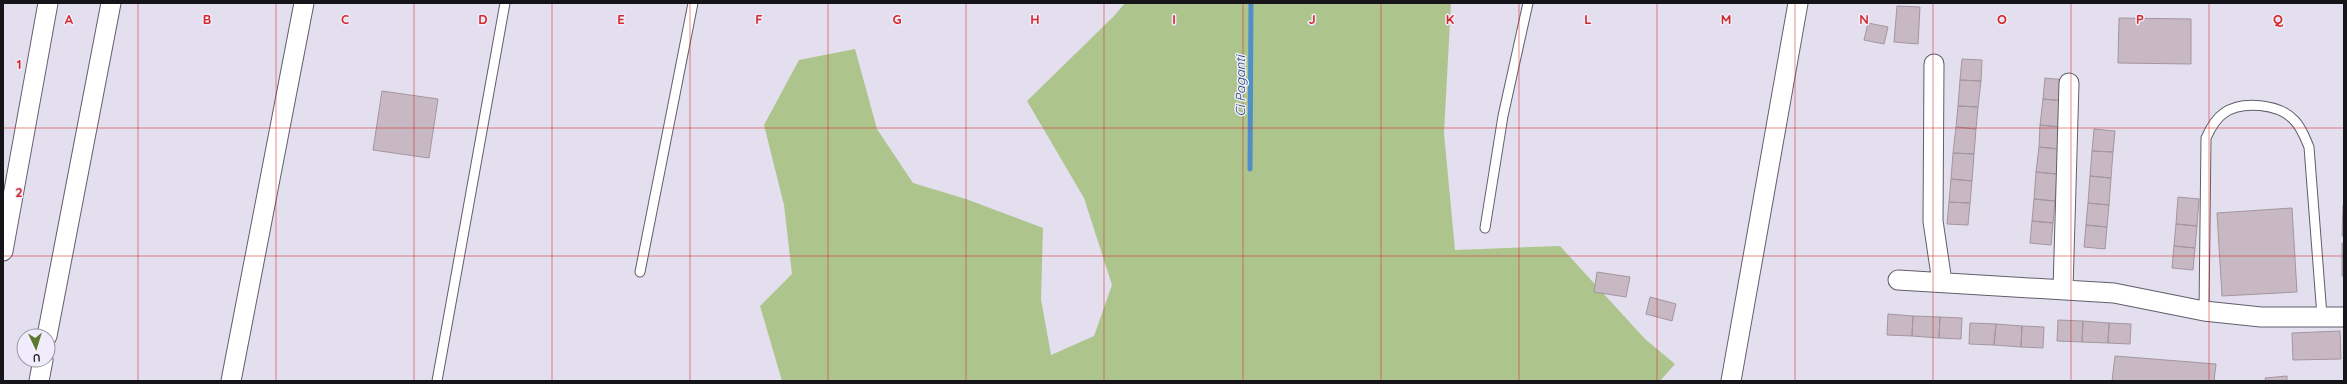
<svg xmlns="http://www.w3.org/2000/svg" width="2347" height="384" font-family="Quicksand,sans-serif">
	<style>
		.green { fill: #adc58d }
		.lines { fill: none; stroke-linecap: round; stroke-linejoin: round }
		.stream { stroke: #4f8ec8; stroke-width: 5 }
		.building { fill: #c7b8c3; stroke: #a4969f }
		.lane-casing { stroke: #615e6b; stroke-width: 11 }
		.street-casing { stroke: #615e6b; stroke-width: 21 }
		.lane { stroke: #fff; stroke-width: 9 }
		.street { stroke: #fff; stroke-width: 19 }
		.grid { fill: none; stroke: #d62828; stroke-width: 1; stroke-opacity: 0.55 }
		.labels { text-anchor: middle; dominant-baseline: central; stroke-width: 3; stroke-linejoin: round; paint-order: stroke }
		.water-label { font-size: 13px; font-style: italic; fill: #1d4971; stroke: #f0ecfc }
		.grid-label { font-size: 13px; text-anchor: middle; font-weight: bold; fill: #d62828; stroke: #f0ecfc; stroke-width: 3; stroke-linejoin: round; paint-order: stroke }
	</style>
	<rect width="100%" height="100%" fill="#e3dfee"/>
	<path class="green" d="M1125,3H1451L1444,133L1455,250L1560,246L1645,339L1675,364L1660,381H782L760,306L792,274L784,205L764,125L799,60L855,49L877,129L913,183L966,199L1043,228L1041,299L1051,355L1094,336L1112,285L1084,198L1027,101L1114,16Z"/>
	<g class="lines">
		<path class="stream" d="M1250,169L1251,3"/>
	</g>
	<path class="building" d="M1897,6L1920,7L1918,44L1894,42Z
		M2119,18L2191,19V64L2118,63Z
		M1868,23L1888,27L1884,44L1864,40Z
		M1962,59L1982,60L1981,81L1960,80Z
		M2045,78L2065,80L2064,101L2043,99Z
		M1960,80L1981,81L1978,107L1958,106Z
		M382,91L438,99L429,158L373,150Z
		M2043,99L2064,101L2061,127L2040,125Z
		M1958,106L1978,107L1976,129L1956,127Z
		M2040,125L2061,127L2059,149L2039,147Z
		M1956,127L1976,129L1974,154L1953,153Z
		M2094,129L2115,131L2113,152L2092,151Z
		M2039,147L2059,149L2057,174L2036,172Z
		M2092,151L2113,152L2111,178L2090,176Z
		M1953,153L1974,154L1972,181L1951,179Z
		M2036,172L2057,174L2055,201L2034,199Z
		M2090,176L2111,178L2109,205L2088,203Z
		M1951,179L1972,181L1970,203L1949,202Z
		M2178,197L2199,199L2197,226L2176,224Z
		M2034,199L2055,201L2053,223L2032,221Z
		M1949,202L1970,203L1968,225L1947,224Z
		M2088,203L2109,205L2107,227L2086,225Z
		M2343,205L2344,206V236H2342Z
		M2292,208L2297,292L2222,296L2217,213Z
		M2032,221L2053,223L2051,245L2030,243Z
		M2176,224L2197,226L2195,248L2174,246Z
		M2086,225L2107,227L2105,249L2084,247Z
		M2342,243H2344V276H2342Z
		M2174,246L2195,248L2193,270L2172,268Z
		M1597,272L1630,277L1626,297L1594,292Z
		M1650,297L1676,304L1672,321L1646,314Z
		M1888,314L1913,316L1912,336L1887,335Z
		M1913,316L1940,317L1939,338L1912,336Z
		M1940,317L1962,318L1961,339L1939,338Z
		M2058,320L2083,321L2082,342L2057,341Z
		M2083,321L2109,323L2108,343L2082,342Z
		M1970,323L1996,324L1994,345L1969,344Z
		M2109,323L2131,324L2130,344L2108,343Z
		M1996,324L2022,326L2021,347L1994,345Z
		M2022,326L2044,327L2043,348L2021,347Z
		M2340,331L2341,359L2293,360L2292,333Z
		M2115,356L2216,364L2214,381H2112Z
		M2287,376V381H2266L2265,378Z"/>
	<g class="lines">
		<g class="lane-casing">
			<path id="lane" d="M1485,228L1503,116L1528,3
				M640,272L693,3
				M2204,311L2206,138C2210,129 2215,119 2224,113C2242,100 2279,104 2294,120C2302,128 2305,138 2309,147L2322,316
				M437,381L505,3"/>
		</g>
		<g class="street-casing">
			<path id="street" d="M1934,64L1933,221L1942,282
				M3,251L48,3
				M1898,280L2114,293L2204,311L2261,317H2344
				M2063,290L2069,83
				M47,336L111,3
				M39,381L43,360
				M231,381L304,3
				M1731,381L1798,3"/>
		</g>
		<use href="#lane" class="lane"/>
		<use href="#street" class="street"/>
	</g>
	<path class="grid" d="M138,3V381M276,3V381M414,3V381M552,3V381M690,3V381M828,3V381M966,3V381M1104,3V381M1243,3V381M1381,3V381M1519,3V381M1657,3V381M1795,3V381M1933,3V381M2071,3V381M2209,3V381M3,128H2344M3,256H2344"/>
	<g class="labels">
		<g class="water-label">
			<text transform="translate(1240 86) rotate(-90)">Ci Paganti</text>
		</g>
	</g>
	<g class="grid-label">
		<text x="69" y="24">A</text>
		<text x="207" y="24">B</text>
		<text x="345" y="24">C</text>
		<text x="483" y="24">D</text>
		<text x="621" y="24">E</text>
		<text x="759" y="24">F</text>
		<text x="897" y="24">G</text>
		<text x="1035" y="24">H</text>
		<text x="1174" y="24">I</text>
		<text x="1312" y="24">J</text>
		<text x="1450" y="24">K</text>
		<text x="1588" y="24">L</text>
		<text x="1726" y="24">M</text>
		<text x="1864" y="24">N</text>
		<text x="2002" y="24">O</text>
		<text x="2140" y="24">P</text>
		<text x="2278" y="24">Q</text>
		<text x="19" y="69">1</text>
		<text x="19" y="197">2</text>
	</g>
	<rect width="2347" height="384" fill="none" stroke="#151419" stroke-width="8"/>
	<g transform="translate(36 348) rotate(176)"><circle r="19" fill="#f0ecfc" stroke="#9896a1"/>
	<path d="M0-3L7 15L0 10L-7 15Z" fill="#5c782d"/>
	<text y="-6" font-size="11" font-weight="bold" text-anchor="middle" fill="#151419">U</text>
	</g>
</svg>
